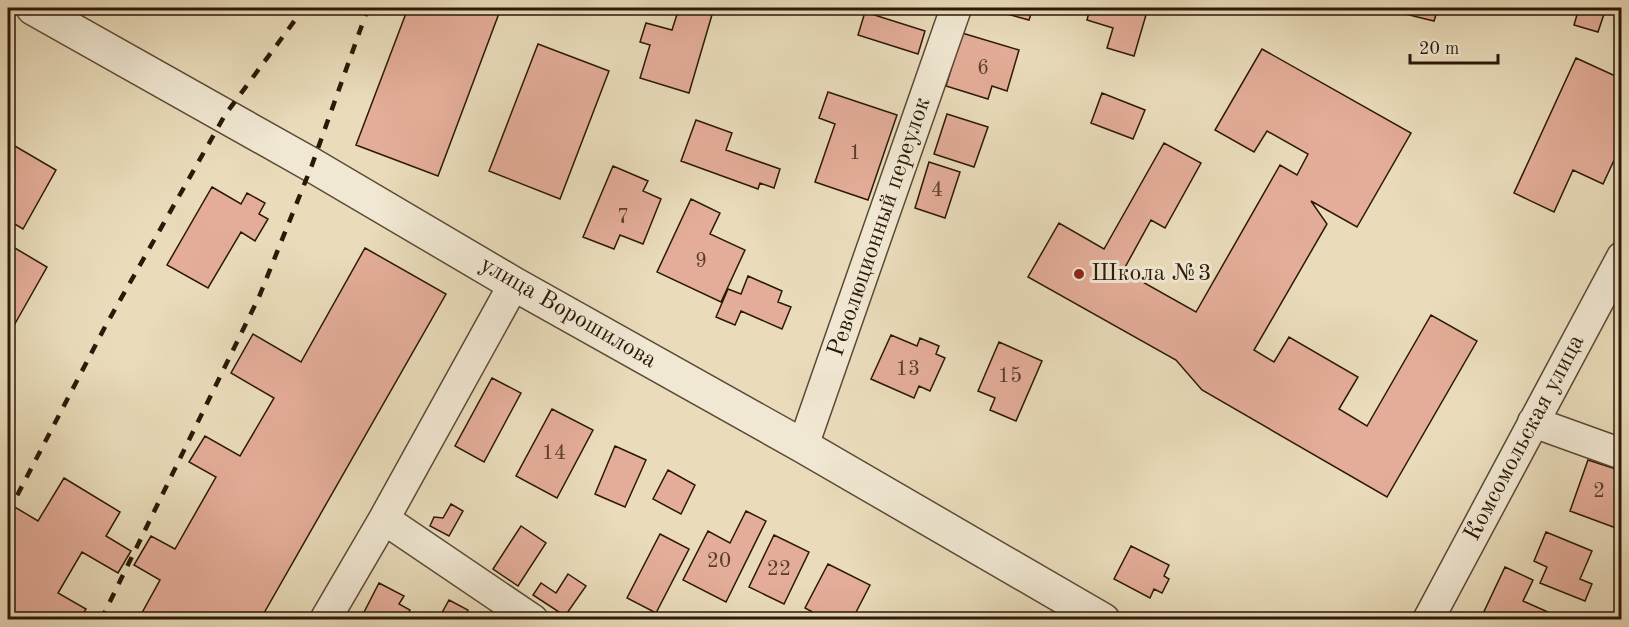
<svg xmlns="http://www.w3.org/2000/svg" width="1629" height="627" font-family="'Old Standard TT',serif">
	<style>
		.building { fill: #e4ad99; stroke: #2b1908; stroke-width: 1.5 }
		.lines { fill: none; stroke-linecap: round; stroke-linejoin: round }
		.minor-casing { stroke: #5b4a35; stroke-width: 33 }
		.tertiary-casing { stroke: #5b4a35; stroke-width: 36 }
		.minor { stroke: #f1e8d3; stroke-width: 30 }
		.tertiary { stroke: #f1e8d3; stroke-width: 33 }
		.rail { stroke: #2b1908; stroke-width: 4.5; stroke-dasharray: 10 10; stroke-linecap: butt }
		.poi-dot { fill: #8f2418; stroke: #f1e8d3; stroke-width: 2 }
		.labels { text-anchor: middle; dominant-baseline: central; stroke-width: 6; stroke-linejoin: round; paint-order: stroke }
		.number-label { font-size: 21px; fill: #593e2c }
		.street-label { font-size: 24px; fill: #2b1908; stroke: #f1e8d3 }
		.poi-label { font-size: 24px; fill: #2b1908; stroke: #f1e8d3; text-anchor: start }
	</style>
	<rect width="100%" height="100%" fill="#eadcbb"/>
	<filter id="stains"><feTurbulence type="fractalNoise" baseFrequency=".00333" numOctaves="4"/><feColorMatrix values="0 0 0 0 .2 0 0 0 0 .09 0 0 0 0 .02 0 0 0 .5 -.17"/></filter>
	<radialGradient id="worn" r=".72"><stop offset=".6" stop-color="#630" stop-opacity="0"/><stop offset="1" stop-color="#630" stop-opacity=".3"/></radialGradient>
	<path class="building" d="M408,8H501L438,176L356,145Z
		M679,8H714L689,93L640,78L650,45L640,42L646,23L672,30Z
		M985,8H1033L1029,20Z
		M1090,8H1148L1134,56L1107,48L1113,28L1087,20Z
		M1406,8H1438L1434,21L1405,14Z
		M1579,8H1606L1598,32L1574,25Z
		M865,12L925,31L918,54L858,35Z
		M962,33L1019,50L1007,91L992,86L988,99L946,86Z
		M538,44L609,71L560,199L489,171Z
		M1262,49L1411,133L1357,227L1311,201L1327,224L1254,350L1274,362L1289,337L1358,377L1339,409L1367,426L1431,315L1477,341L1387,497L1202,390L1176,360L1028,277L1059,223L1104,249L1164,143L1201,163L1165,228L1151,220L1123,271L1196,312L1280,165L1297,175L1308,154L1267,131L1254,152L1215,130Z
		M1576,58L1622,79V143L1603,184L1573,170L1554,212L1514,193Z
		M828,92L897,115L868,200L815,182L835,124L819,118Z
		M1102,93L1145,110L1133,139L1091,123Z
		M947,114L988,127L974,167L934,154Z
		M696,120L732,133L726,150L780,169L774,188L760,183L758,189L681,161Z
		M8,142L56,170L23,229L8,220Z
		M929,162L960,172L945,218L915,208Z
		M613,166L648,181L643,191L661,199L643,244L620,235L614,249L583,237Z
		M212,187L241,204L247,193L265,203L259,214L268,219L255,241L241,232L208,288L167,265Z
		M691,199L720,213L710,234L745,250L721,302L657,272Z
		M8,244L47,267L8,336Z
		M365,248L446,294L260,620H138L160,580L134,565L151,536L175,549L216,477L189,462L205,436L240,456L274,398L231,373L253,334L301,362Z
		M748,276L782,291L778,302L791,307L782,329L741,311L735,325L716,317L728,289L741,294Z
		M891,335L917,346L920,338L939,346L936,354L945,358L930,391L919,386L914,398L871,379Z
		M999,342L1042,361L1016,421L990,410L995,398L978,391Z
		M492,378L521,393L484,462L455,446Z
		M552,409L593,430L557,498L516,476Z
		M615,446L646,460L625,507L595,494Z
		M1588,460L1622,471V513L1616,528L1570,511Z
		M668,470L695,485L681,514L653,499Z
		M64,478L120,512L106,536L131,551L118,573L82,552L58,593L86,609L79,620H8V503L38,521Z
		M451,504L463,511L449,536L430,526L434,517L443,518Z
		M746,511L766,521L726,602L683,580L708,531L730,543Z
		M521,526L546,543L518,586L493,569Z
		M1546,532L1592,551L1580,579L1592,584L1585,601L1540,583L1547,567L1534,561Z
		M660,534L689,549L656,613L627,598Z
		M774,535L809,552L784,604L749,587Z
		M1131,546L1169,565L1164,576L1169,579L1162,593L1154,589L1150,598L1114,579Z
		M828,564L870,585L853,618L845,613L841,620H827L805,608Z
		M1505,567L1533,580L1523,601L1550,613L1548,620H1480Z
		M568,574L586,586L565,616L533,595L541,583L556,593Z
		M379,583L404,596L399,604L410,610L405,620H360Z
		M449,600L468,610L463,620H438Z
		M906,613L918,620H902Z"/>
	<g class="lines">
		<g class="minor-casing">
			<path id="minor" d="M1533,422L1622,454
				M803,446L956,8
				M384,519L533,620
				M325,620L384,519L514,284
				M1428,620L1622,257"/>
		</g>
		<g class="tertiary-casing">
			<path id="tertiary" d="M33,8L312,165L514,284L803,446L1103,620"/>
		</g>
		<use href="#minor" class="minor"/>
		<use href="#tertiary" class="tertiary"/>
		<path class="rail" d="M8,513L106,325L225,115L304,8
			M101,620L259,297L312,165L368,8"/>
	</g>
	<circle class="poi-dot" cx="1079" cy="274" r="6"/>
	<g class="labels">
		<g class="number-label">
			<text x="983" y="68">6</text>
			<text x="855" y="153">1</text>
			<text x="937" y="190">4</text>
			<text x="623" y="217">7</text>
			<text x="701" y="261">9</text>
			<text x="908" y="369">13</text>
			<text x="1010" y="376">15</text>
			<text x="554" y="453">14</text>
			<text x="1599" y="491">2</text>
			<text x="719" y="561">20</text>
			<text x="779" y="569">22</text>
		</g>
		<g class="street-label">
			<text transform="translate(880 227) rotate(-71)">Революционный переулок</text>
			<text transform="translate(568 313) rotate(30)">улица Ворошилова</text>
			<text transform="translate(1525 438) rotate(-62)">Комсомольская улица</text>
		</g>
		<g class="poi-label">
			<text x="1091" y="274">Школа №3</text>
		</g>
	</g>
	<rect width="1629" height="627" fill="none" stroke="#eadcbb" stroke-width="30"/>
	<rect x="9" y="9" width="1611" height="609" fill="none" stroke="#2b1908" stroke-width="3"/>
	<rect x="15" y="15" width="1599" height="597" fill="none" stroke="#2b1908" stroke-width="1.5"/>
	<path d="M1410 54v9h88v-9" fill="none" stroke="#2b1908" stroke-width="3"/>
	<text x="1419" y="54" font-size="18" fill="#2b1908" stroke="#f1e8d3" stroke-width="4.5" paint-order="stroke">20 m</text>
	<rect width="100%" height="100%" filter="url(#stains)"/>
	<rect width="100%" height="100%" fill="url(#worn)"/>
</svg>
